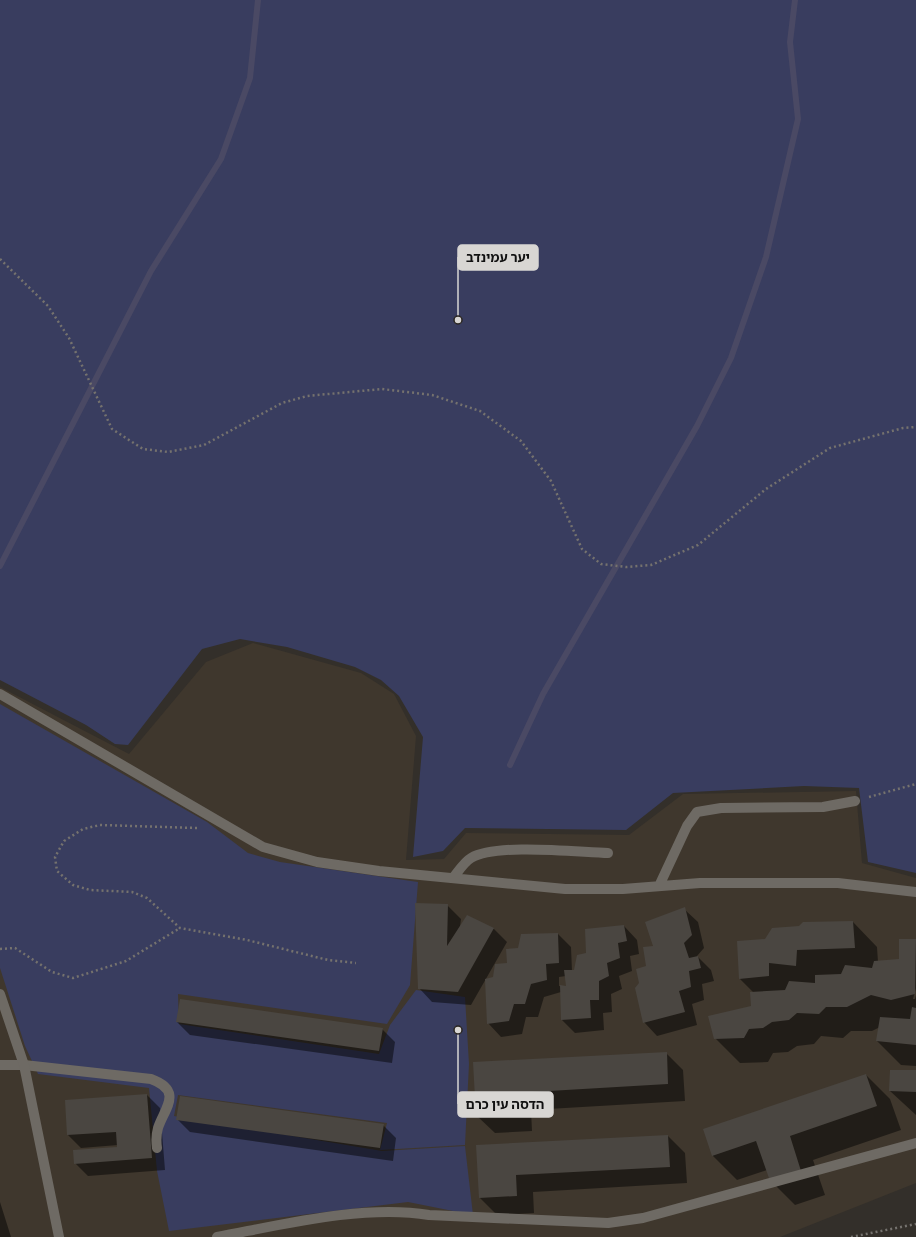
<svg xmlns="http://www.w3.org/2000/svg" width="916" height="1237" font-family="'Exo 2','Noto Sans Hebrew',sans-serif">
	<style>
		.built { fill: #3f372d }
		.green { fill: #393d5f }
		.shadow { fill: #0007; fill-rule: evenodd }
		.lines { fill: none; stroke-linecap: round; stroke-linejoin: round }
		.stream { stroke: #4a4964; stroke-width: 6 }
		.building { fill: #4a4641 }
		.path { stroke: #75726e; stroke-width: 2.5; stroke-dasharray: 2 3; stroke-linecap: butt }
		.lane { stroke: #6e6a64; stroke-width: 10 }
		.street { stroke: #6e6a64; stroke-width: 10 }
		.secondary { stroke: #6e6a64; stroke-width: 10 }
		.leader { fill: none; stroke: #d8d6d3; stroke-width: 1.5 }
		.callout-dot { fill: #d8d6d3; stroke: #292521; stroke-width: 1.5 }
		.callout { fill: #d8d6d3; stroke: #d8d6d3; stroke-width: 1.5 }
		.callout-label { font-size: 13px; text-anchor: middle; font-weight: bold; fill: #111 }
	</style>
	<rect width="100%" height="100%" fill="#332f2a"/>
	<path class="built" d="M253,643L361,673L394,694L416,736L406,860L444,859L466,833L629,835L683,794L856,791L862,863L916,878V1183L780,1237H0V687L129,754L206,662Z"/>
	<path class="green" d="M0,0H916V873L868,862L859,788L804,786L673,793L626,830L465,828L443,851L413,857L423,737L399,696L381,680L355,667L287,647L240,639L202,649L128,745L115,744L86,725L0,680Z
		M0,704L207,822L248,853L280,862L418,882L410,985L387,1024L178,994L179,1024L379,1054L390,1025L416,990L465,997L469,1064L465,1145L380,1150L387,1123L178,1095L174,1116L382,1151L465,1146L473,1215L408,1202L169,1231L157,1171L149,1088L38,1074L25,1046L0,968Z"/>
	<path class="shadow" d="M447,905L461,919L460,927L467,916L494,929L507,942L471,1005L432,1002L419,988Z
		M684,909L698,922L704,948L697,956L711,970L714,981L702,984L704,1000L692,1004L697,1025L657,1036L644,1022L641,983L654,946Z
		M853,922L877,947L878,962L899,960L900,940H916V988L913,999H915L916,995V1066L901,1065L877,1041L880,1027L872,1031H851L843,1038L821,1036L814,1044L797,1046L788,1052L773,1053L768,1062L740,1063L715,1038L752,1007L754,993L740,979L766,940Z
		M624,926L637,940L639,954L630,956L632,971L619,976L622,989L611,994L612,1012L603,1013L604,1030L575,1033L562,1020L561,992L544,997L538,1017H526L522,1034L501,1037L488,1023L494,978L508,964L519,949L558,934L571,947L572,971H575L587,954ZM566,976L567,987L559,986V977Z
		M177,1022L382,1029L395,1042L392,1063L190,1035Z
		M666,1053L683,1070L685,1101L531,1110L532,1131L495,1133L477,1116L474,1063Z
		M916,1071V1115L890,1091Z
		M866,1075L890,1099L901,1130L813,1160L825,1195L795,1205L771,1181L767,1170L737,1180L713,1156L704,1130Z
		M147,1095L160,1108L165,1170L88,1176L75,1163L118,1147V1145L81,1148L68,1135L66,1101Z
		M177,1119L383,1125L396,1138L393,1161L190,1132Z
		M668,1136L685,1153L687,1183L533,1192L534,1213L497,1215L480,1198L477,1146Z
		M0,1202L11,1237H0Z"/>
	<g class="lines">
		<path class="stream" d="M0,566L151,271L221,159L250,78L258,0
			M510,765L543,694L697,426L731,358L766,257L798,119L790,42L795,0"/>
	</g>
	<path class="building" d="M415,903L448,904L447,946L467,915L494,928L458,992L418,989Z
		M685,907L692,935L684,943L689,958L698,956L701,968L689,971L691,987L679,991L685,1012L643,1023L635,988L639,983L636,969L646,966L643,947L653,946L645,922Z
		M853,921L855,948L797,950L796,966L769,963V976L739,979L737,941L765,939L772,928L799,926L803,922Z
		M624,925L627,941L618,943L620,958L607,963L609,976L599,981V1000H590L591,1018L561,1020L560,985L566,986L564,970H574L577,955L586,953L585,929Z
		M558,933L559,963L546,964L547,980L531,984L525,1004H514L509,1021L487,1024L485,979L493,977L495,964L507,963L506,949L518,948L521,934Z
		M899,939H916L915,994L891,1000L871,995L847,1007H826L819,1014L797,1013L789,1020L772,1022L763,1028L749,1029L744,1038L714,1039L708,1016L751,1006L750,992L785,990L789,981L815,983V975L841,974L845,965L872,968L874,961L899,959Z
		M180,999L383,1028L379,1051L176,1022Z
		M912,1007L916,1008V1045L876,1041L880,1017L910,1019Z
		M667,1052L668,1084L515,1093L516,1114L476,1116L473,1062Z
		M890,1070H916V1092L889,1091Z
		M866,1074L877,1106L790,1136L801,1171L770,1181L756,1141L712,1156L703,1129Z
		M147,1094L152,1158L74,1164L73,1150L117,1147L116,1132L67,1135L65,1100Z
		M180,1096L384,1124L380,1148L176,1120Z
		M668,1135L670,1167L516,1175L517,1196L479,1198L476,1145Z"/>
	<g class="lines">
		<path class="path" d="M0,259L48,306L69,338L112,429L143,449L168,452L204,445L282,403L307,396L382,389L432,395L480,411L521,441L551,481L582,549L601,564L626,567L651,565L698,545L766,489L830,448L903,428L916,427
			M869,797L916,784
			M197,828L100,825L83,829L64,841L55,857L57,871L73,885L90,890L132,892L147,898L180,928L247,940L328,960L356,963
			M0,949L15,948L52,972L73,978L126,961L180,928
			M851,1237L916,1224"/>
		<path class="lane" d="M0,1065H24L151,1079C184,1091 164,1109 158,1128C156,1135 156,1141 157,1148"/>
		<path class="street" d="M0,694L263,847L317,862L379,871L565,889H623L700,883H838L916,892
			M453,878C458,872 464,862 471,858C497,843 576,852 608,853
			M659,886L687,826L697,812L721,808L823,807L855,801
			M217,1237C281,1225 364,1204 429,1215L608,1223L643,1218L916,1143"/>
		<path class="secondary" d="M0,994L24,1065L59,1237"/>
	</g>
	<path class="leader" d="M458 320L458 257M458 1030L458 1104"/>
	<g class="callout-dot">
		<circle cx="458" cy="320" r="4"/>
		<circle cx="458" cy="1030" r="4"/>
	</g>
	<g class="callout">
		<rect x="458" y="245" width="80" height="25" rx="4"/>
		<rect x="458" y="1092" width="95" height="25" rx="4"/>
	</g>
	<g class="callout-label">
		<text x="498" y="262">יער עמינדב</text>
		<text x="505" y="1109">הדסה עין כרם</text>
	</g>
</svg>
